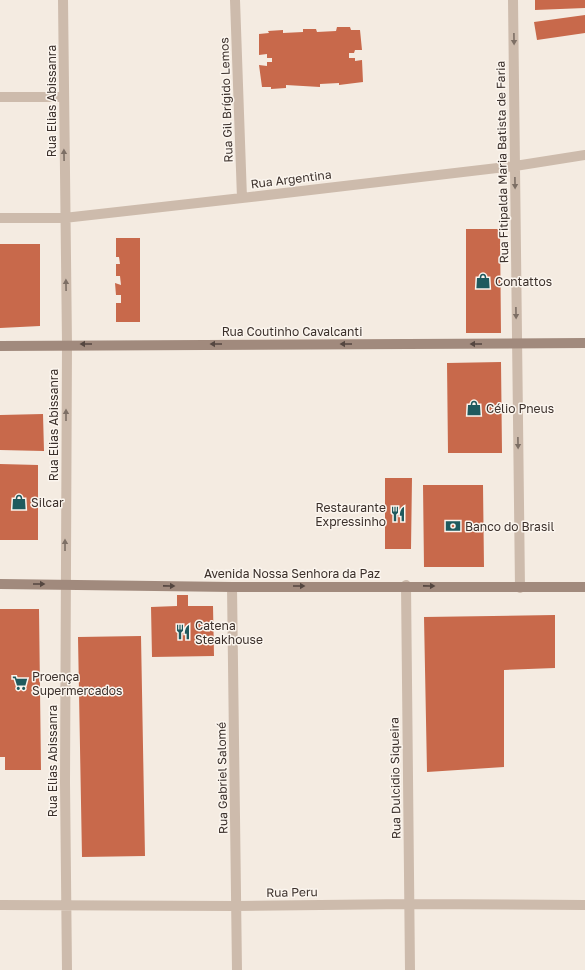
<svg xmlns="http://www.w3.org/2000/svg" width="585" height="970" font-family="'Golos Text',sans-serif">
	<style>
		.building { fill: #c8694b }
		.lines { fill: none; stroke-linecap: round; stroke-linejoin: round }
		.minor { stroke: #cdbbac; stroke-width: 10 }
		.secondary { stroke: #a18a7d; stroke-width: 10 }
		.oneway { fill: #7d6f65 }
		.oneway2 { fill: #544640 }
		.labels { text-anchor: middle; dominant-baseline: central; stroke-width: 3; stroke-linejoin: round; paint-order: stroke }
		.street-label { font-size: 12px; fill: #3b302b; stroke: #fbf5ee }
		.poi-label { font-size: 12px; fill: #3b302b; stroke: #fbf5ee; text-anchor: start }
	</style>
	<rect width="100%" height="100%" fill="#f4ebe1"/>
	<path class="building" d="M535,0H585V8L535,10Z
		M585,15V33L537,40L534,22Z
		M337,27H350L351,30H360L362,50H355L354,53H349V58H355V61L362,60L363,82L339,85V83L320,84V87L286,85V88L271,89V87H262L259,65L267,66V62H272V58H267V54L259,55V34L269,33L268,31L283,30V33L303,32V29H316L317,32L336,31Z
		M466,229H500L501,333H466Z
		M116,238H140V322H116V303H121V295H116L115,283L121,285L120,276H116V264H120L119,257H116Z
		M0,244H40V326L0,328Z
		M501,362L502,453H448L447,363Z
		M43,414L44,451L0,450V415Z
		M0,464L38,465V540H0Z
		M385,478H412L411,549H385Z
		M423,485H483L484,567H424Z
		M177,595H188V606H213L214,656L152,657L151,607L177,606Z
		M0,609H39L41,770H5V757H0Z
		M555,615V668L504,670V767L427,772L424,617Z
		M141,636L145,856L82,857L78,637Z"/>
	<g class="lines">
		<path class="minor" d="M63,0L67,344L65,783L67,970
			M235,0L242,198
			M513,0L520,588
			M0,97H63
			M0,218H64L242,198L515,166L585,155
			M406,585L410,970
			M232,587L237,970
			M0,905L236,906L409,904L585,905"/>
		<path class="secondary" d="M0,346L585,343
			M0,584L232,587H585"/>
	</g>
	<defs><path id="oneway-solid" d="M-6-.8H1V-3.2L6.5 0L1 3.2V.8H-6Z"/></defs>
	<g class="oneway">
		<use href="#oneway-solid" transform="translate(514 39) rotate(89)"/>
		<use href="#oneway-solid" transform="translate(64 155) rotate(-91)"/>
		<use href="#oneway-solid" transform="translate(515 183) rotate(89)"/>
		<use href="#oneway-solid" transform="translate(66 285) rotate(-91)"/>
		<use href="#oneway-solid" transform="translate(516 313) rotate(89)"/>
		<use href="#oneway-solid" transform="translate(66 415) rotate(-90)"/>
		<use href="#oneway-solid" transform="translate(518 443) rotate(89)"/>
		<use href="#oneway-solid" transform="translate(65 545) rotate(-90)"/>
	</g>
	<g class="oneway2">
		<use href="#oneway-solid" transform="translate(86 344) rotate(180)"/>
		<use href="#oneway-solid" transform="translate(216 344) rotate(180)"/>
		<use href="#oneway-solid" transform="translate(346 344) rotate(180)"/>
		<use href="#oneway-solid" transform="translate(476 344) rotate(180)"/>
		<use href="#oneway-solid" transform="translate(39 584)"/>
		<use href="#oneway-solid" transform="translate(169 586) rotate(1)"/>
		<use href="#oneway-solid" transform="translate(299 586)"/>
		<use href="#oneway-solid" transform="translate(429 586) rotate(1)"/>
	</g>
	<defs>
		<g id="shop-bare" transform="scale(1.2)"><path d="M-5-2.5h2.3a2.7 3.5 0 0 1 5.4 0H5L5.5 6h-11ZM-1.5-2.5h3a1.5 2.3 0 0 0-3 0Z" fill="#1f5a5e" stroke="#fbf5ee" stroke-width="2.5" paint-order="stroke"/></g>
		<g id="restaurant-bare" transform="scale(1.2)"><path d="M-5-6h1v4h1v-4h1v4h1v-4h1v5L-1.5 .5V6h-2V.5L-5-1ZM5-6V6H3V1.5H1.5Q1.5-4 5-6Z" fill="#1f5a5e" stroke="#fbf5ee" stroke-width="2.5" paint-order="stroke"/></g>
		<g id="bank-bare" transform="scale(1.2)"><path d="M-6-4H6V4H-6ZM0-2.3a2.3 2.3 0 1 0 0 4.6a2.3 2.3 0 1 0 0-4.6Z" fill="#1f5a5e" stroke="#fbf5ee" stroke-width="2.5" paint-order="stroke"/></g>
		<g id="supermarket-bare" transform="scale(1.2)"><path d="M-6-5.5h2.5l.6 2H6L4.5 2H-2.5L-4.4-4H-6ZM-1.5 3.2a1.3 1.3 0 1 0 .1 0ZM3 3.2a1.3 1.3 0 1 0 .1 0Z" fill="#1f5a5e" stroke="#fbf5ee" stroke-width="2.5" paint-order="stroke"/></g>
	</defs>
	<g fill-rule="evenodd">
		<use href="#shop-bare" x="483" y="281"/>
		<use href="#shop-bare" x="474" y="408"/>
		<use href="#shop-bare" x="19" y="502"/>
		<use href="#restaurant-bare" x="398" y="514"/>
		<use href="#bank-bare" x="453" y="526"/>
		<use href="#restaurant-bare" x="183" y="632"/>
		<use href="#supermarket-bare" x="20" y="683"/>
	</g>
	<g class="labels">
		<g class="street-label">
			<text transform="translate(226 100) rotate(-92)">Rua Gil Brígido Lemos</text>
			<text transform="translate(51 101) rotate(-90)">Rua Elias Abissanra</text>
			<text transform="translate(502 162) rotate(-91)">Rua Fitipalda Maria Batista de Faria</text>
			<text transform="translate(291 179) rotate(-7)">Rua Argentina</text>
			<text x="292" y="331">Rua Coutinho Cavalcanti</text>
			<text transform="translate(53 425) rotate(-90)">Rua Elias Abissanra</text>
			<text x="292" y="573">Avenida Nossa Senhora da Paz</text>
			<text transform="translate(52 761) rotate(-90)">Rua Elias Abissanra</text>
			<text transform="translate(222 778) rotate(-91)">Rua Gabriel Salomé</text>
			<text transform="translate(395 778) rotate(-91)">Rua Dulcidio Siqueira</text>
			<text transform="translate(292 892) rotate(-1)">Rua Peru</text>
		</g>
		<g class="poi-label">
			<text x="495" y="281">Contattos</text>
			<text x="486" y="408">Célio Pneus</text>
			<text x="31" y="502">Silcar</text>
			<text x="386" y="507" text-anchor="end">Restaurante<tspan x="386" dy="14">Expressinho</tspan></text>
			<text x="465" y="526">Banco do Brasil</text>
			<text x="195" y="625">Catena<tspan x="195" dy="14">Steakhouse</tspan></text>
			<text x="32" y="676">Proença<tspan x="32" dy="14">Supermercados</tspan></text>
		</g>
	</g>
</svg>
